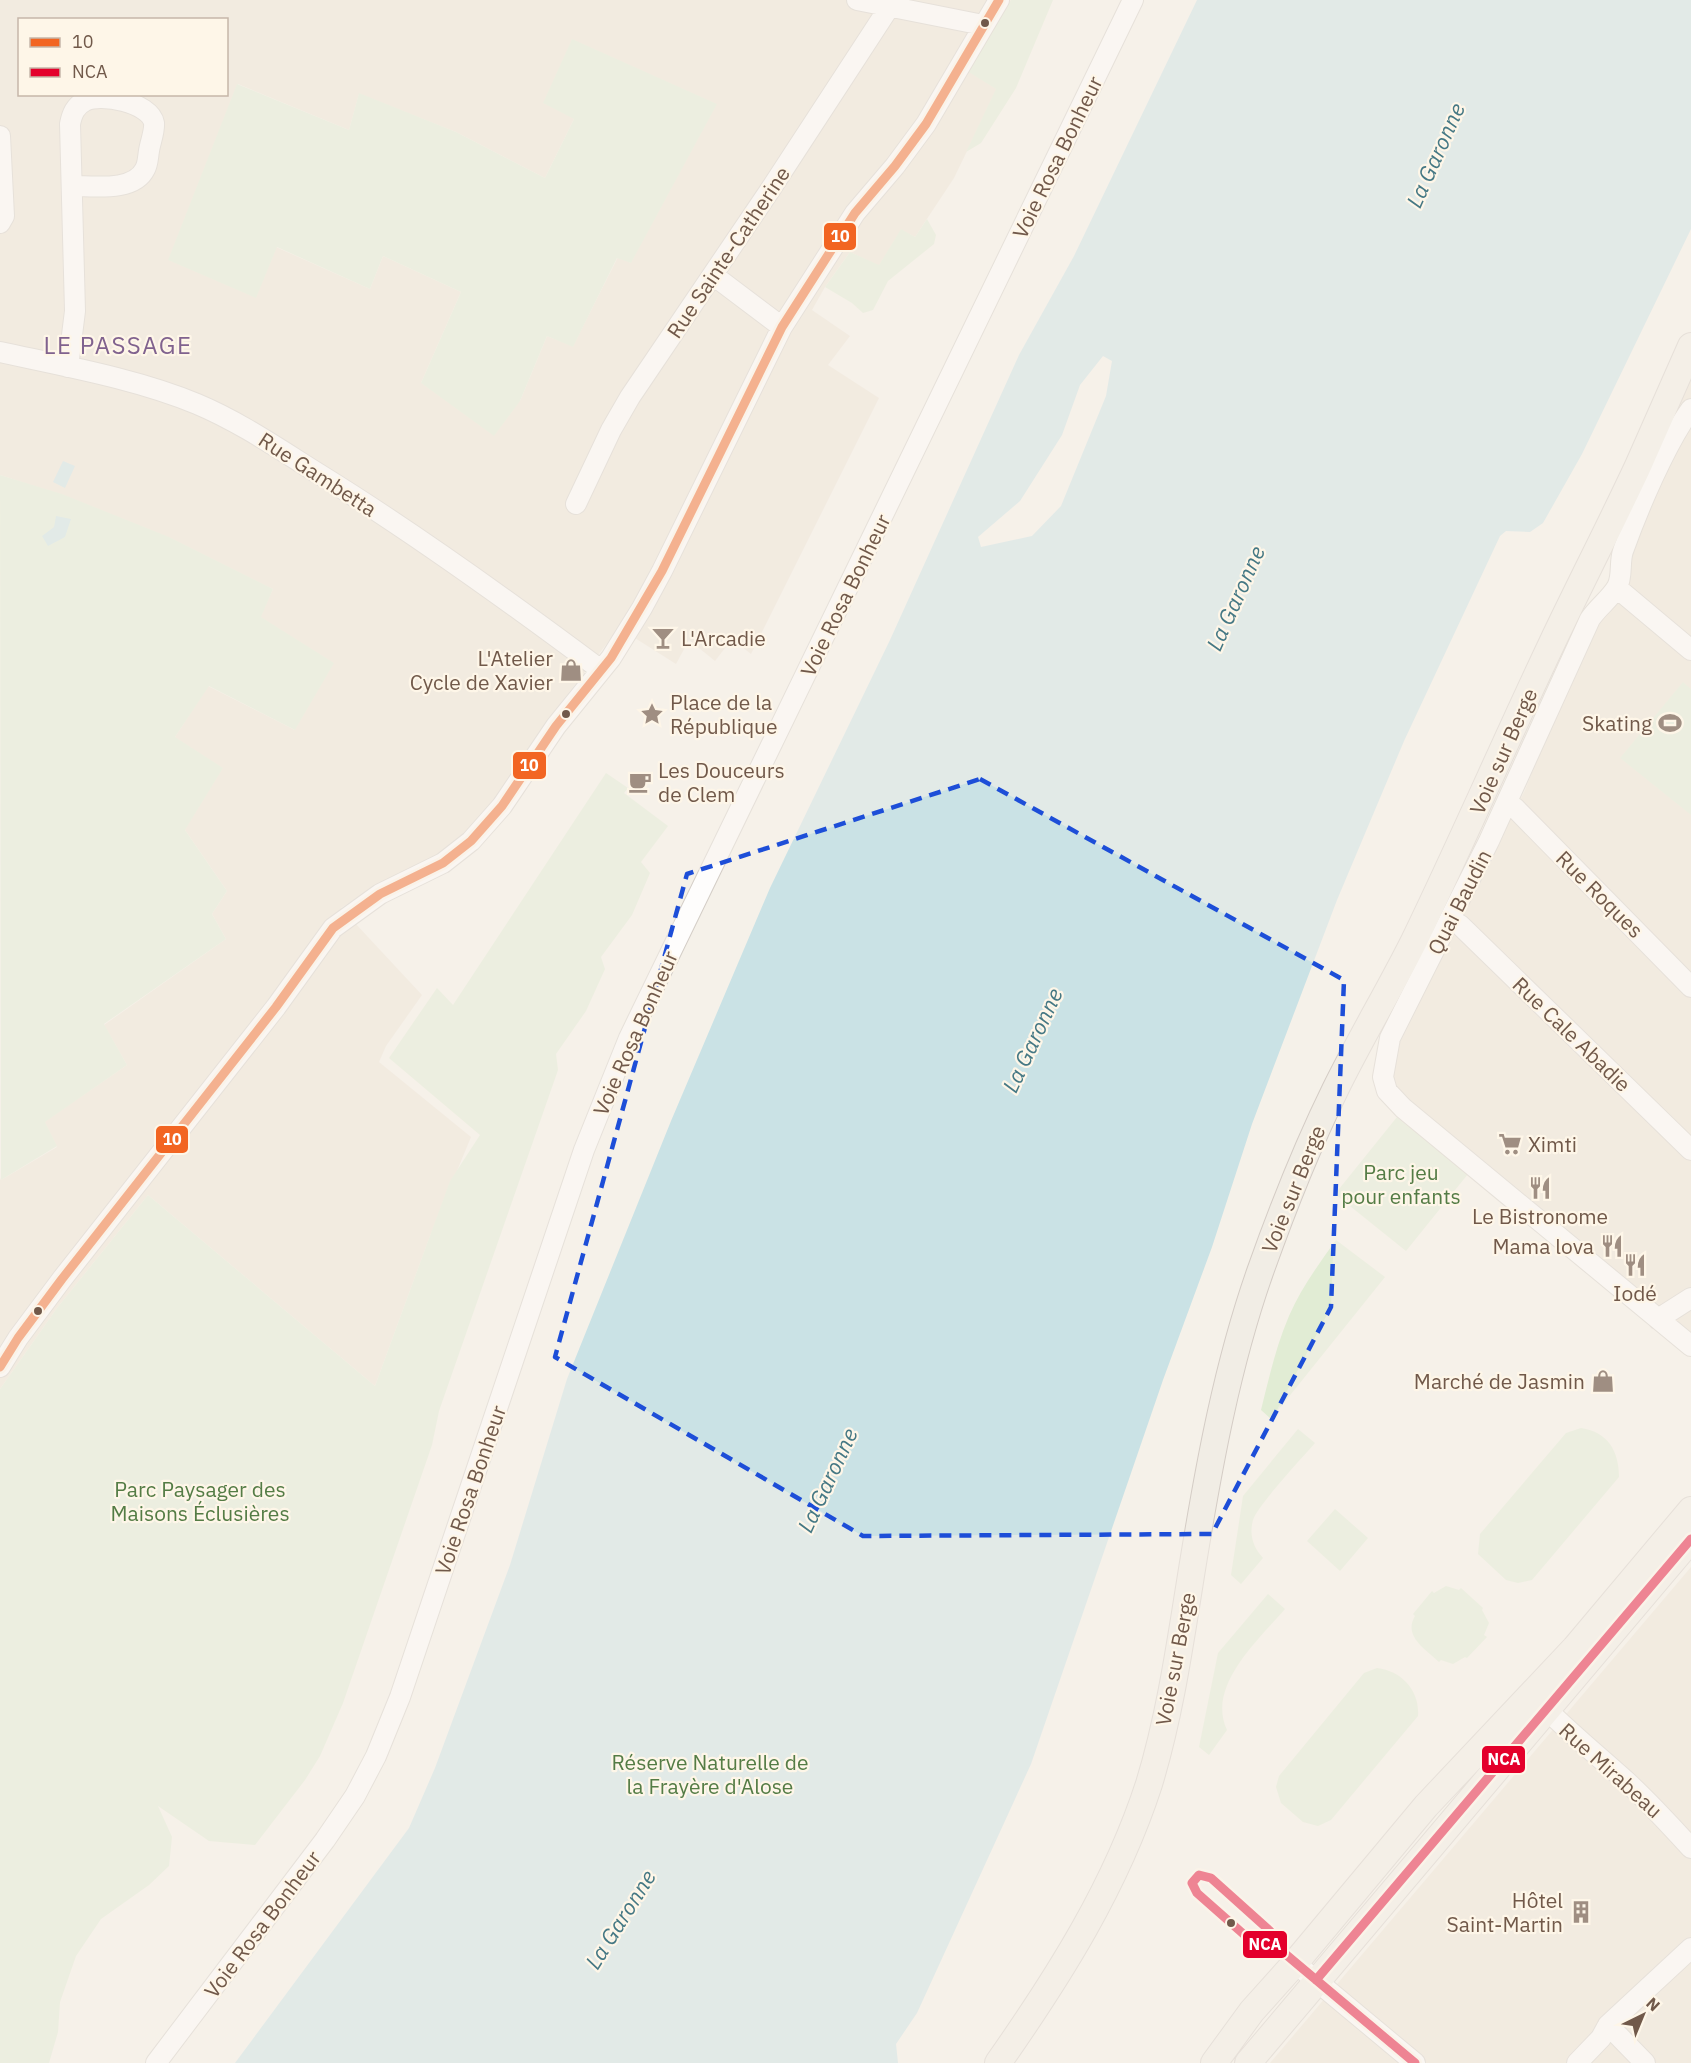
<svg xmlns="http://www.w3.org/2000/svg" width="1691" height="2063" font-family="'IBM Plex Sans',sans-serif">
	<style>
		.residential { fill: #eee4d6; fill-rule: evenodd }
		.green { fill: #e1ecd4 }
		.water { fill: #cae2e5; fill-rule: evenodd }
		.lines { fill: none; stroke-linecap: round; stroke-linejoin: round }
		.minor-casing { stroke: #d4cec7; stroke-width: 22 }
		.major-casing { stroke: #d4ccc5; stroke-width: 28 }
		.minor { stroke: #fefdfc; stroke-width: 20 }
		.major { stroke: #f1ede5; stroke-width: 26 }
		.bus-1-casing { stroke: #fef6e8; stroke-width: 14 }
		.bus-2-casing { stroke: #fef6e8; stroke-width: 14 }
		.bus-1 { stroke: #f26522; stroke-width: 9 }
		.bus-2 { stroke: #e4002b; stroke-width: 9 }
		.marked { fill: none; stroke: #1d4ed8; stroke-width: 4.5; stroke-dasharray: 12 8; stroke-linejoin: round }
		.bus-dot { fill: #71594a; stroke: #fef6e8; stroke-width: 2 }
		.labels { text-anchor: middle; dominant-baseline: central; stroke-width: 4.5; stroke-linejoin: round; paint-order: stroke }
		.street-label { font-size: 21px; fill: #71594a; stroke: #fef6e8 }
		.poi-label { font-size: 21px; fill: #71594a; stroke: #fef6e8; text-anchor: end }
		.park-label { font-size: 21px; fill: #547c45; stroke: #fef6e8 }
		.water-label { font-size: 22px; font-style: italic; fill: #457884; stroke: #fef6e8 }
		.quarter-label { font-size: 24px; letter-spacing: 1.5px; fill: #80628e; stroke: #fef6e8 }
		.line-badge { stroke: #fef6e8; stroke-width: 2 }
		.badge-label { font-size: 16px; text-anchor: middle; font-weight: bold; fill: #fff }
	</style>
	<rect width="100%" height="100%" fill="#f5f1e9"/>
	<path class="residential" d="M0,0H1011L989,32L968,71L997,89L954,178L915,237L901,230L879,266L850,252L825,287L812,310L850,336L828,365L879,398L751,654L732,639L715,661L689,640L676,664L619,628L549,718L522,762L475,827L443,853L369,890L341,908L422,995L386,1046L379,1062L471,1137L430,1236L375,1386L148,1195L57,1308L0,1389V1178L1,1180L57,1147L44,1122L127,1065L104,1025L226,939L212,914L227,891L185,830L175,737L208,686L295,730L260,617L273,589L62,495L0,475ZM20,20H226V94H20ZM238,84L349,130L359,94L456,132L545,178L574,119L631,263L618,257L573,346L547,336L520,401L421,383L461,292L383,256L370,289L276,247Z
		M1691,374V1349L1387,1085L1397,1048L1525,790Z
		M1691,1567V2063H1270Z"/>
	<path class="green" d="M1011,0H1053L1016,88L981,143L966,152L996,89L967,71L989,32Z
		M572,39L717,104L631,263L617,258L573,347L547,336L520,401L494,436L421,383L461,292L383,256L370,289L277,247L256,298L168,260L237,84L349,130L359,93L456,132L545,178L574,119L543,103Z
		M927,219L936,235L934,244L888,281L873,310L863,313L852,303L825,287L850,252L879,265L901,229L915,237Z
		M0,475L62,494L169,537L273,589L261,617L334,663L295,730L209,686L175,737L223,768L185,830L227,891L212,914L226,939L104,1024L127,1065L45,1122L57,1146L1,1180Z
		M1683,682L1691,689V815L1620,758Z
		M606,773L628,788L624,793L668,826L641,862L650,873L632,915L601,957L605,969L586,1011L556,1054L558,1070L439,1411L432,1445L343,1703L320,1756L305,1780L255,1845L209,1841L158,1806L172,1837L169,1866L149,1885L101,1919L76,1956L60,2002L58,2032L49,2063H0V1389L57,1308L148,1195L375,1386L450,1181L480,1135L389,1058L437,988L453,1005Z
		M1397,1117L1468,1174L1406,1251L1335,1194Z
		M1336,1240L1385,1277L1271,1419L1261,1410C1269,1378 1276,1346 1289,1316C1301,1288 1319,1264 1336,1240Z
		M1581,1428C1608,1432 1619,1451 1619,1477L1532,1580L1518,1583L1506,1580L1478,1554L1480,1534L1566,1433Z
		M1298,1429L1315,1443C1302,1458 1258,1505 1253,1520C1249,1535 1253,1547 1263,1558L1241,1584L1231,1575L1243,1496Z
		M1335,1509L1368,1538L1340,1571L1307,1541Z
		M1446,1586L1459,1590L1461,1588L1483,1608L1482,1610L1489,1623L1484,1635L1487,1637L1467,1658L1465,1657L1453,1664L1441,1660L1439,1662C1425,1649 1403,1636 1415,1616L1413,1614L1432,1591L1434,1593Z
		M1268,1594L1285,1609C1259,1639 1206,1686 1227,1730L1209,1755L1199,1747L1218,1653Z
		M1377,1668C1402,1671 1420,1691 1418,1716L1331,1820L1318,1826L1303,1822L1281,1803L1276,1787L1279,1776L1364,1673Z"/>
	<path class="water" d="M1197,0H1691V229L1582,454L1543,523L1530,532L1506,531L1500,536L1404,741L1337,900L1252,1124L1212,1247L1163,1380L1031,1764L917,2013L896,2044L898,2063H235L409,1828L435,1768L510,1565L567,1379L671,1121L770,888L890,640L1019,355L1074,256ZM1103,356L1112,361L1106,396L1061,506L1032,536L981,547L978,537L1020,501L1062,435L1080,385Z
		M63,461L75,466L65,488L53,482Z
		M56,516L71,519L65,537L48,546L42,536L54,527Z"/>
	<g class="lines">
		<g class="minor-casing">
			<path id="minor" d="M857,0L983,25
				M0,136L4,216L0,223
				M713,275L782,327
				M0,352C64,366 137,379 197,404C240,422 279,449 319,474C416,534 510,602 601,670
				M68,367L75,311L70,124C72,114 75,106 85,101C100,93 150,102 154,123C155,131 150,143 149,151C148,156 148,164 145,169C134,192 94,186 72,186
				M1691,409C1665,445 1638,509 1623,551C1619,563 1623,576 1617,587C1610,599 1598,607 1590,619L1489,841L1390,1038L1383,1077L1387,1091L1403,1108L1691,1346
				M576,504L611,430L630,397L770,190L890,6
				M1617,588L1691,650
				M1507,803L1515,808L1691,987
				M1451,920L1460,925L1691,1150
				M1658,1319L1691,1298
				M0,1367L18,1338L62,1279L276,1007L333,928L380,894L443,863L471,841L502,806L556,726L611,658L642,608L662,571L782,327L855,213L895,166L926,124L999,0
				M1537,1700C1565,1729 1596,1754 1626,1781C1649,1802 1670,1825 1691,1848
				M1295,1963L1415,2063
				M1608,2025L1645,2063
				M156,2063L325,1840L355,1796L376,1756L400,1697L584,1150L629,1038L1133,0
				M1577,2063L1601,2038L1608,2025L1691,1948"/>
		</g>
		<g class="major-casing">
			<path id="major" d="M998,2063C1059,1976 1116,1886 1149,1784C1171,1712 1181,1637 1193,1563C1209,1465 1227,1366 1260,1272C1282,1210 1306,1149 1335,1090C1360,1039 1389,991 1414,941C1462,842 1505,742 1552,643C1580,584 1610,526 1638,466C1656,426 1673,386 1691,346
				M1214,2063L1252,2011L1295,1963L1426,1806L1575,1648L1691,1510
				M1248,2063L1691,1539"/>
		</g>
		<use href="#minor" class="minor"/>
		<use href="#major" class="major"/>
		<g class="bus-1-casing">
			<path id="bus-1" d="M0,1367L18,1338L62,1279L276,1007L333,928L380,894L443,863L471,841L502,806L556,726L611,658L662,571L782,327L855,213L895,166L926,124L999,0"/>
		</g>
		<g class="bus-2-casing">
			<path id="bus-2" d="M1199,1875L1211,1878L1270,1931L1271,1943L1257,1946L1197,1893L1192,1883Z
				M1277,1947L1415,2063
				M1316,1980L1691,1539"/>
		</g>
		<use href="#bus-1" class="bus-1"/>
		<use href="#bus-2" class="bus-2"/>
	</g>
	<path d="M0 0H1691V2063H0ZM980,779L1344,980L1331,1307L1212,1534L863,1536L555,1357L687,874Z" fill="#f5f1e9" fill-opacity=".55" fill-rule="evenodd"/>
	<path class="marked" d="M980,779L1344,980L1331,1307L1212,1534L863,1536L555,1357L687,874Z"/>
	<defs>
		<g id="bar-bare" transform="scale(1.8)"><path d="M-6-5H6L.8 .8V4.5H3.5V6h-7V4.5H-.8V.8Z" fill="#9f8e82" stroke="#fef6e8" stroke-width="2.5" paint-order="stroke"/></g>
		<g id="shop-bare" transform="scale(1.8)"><path d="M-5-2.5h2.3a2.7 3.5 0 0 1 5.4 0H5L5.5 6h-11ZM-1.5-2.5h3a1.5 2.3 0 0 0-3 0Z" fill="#9f8e82" stroke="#fef6e8" stroke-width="2.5" paint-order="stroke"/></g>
		<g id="sight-bare" transform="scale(1.8)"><path d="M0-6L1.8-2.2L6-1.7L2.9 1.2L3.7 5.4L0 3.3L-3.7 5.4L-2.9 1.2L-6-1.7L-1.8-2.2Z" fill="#9f8e82" stroke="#fef6e8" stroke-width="2.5" paint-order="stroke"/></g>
		<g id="stadium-bare" transform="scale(1.8)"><path d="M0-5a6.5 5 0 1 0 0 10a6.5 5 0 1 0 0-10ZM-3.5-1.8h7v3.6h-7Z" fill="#9f8e82" stroke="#fef6e8" stroke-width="2.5" paint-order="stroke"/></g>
		<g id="cafe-bare" transform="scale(1.8)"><path d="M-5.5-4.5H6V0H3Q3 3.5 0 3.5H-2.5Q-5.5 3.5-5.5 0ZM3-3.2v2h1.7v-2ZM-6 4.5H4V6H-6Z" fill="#9f8e82" stroke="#fef6e8" stroke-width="2.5" paint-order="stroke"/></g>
		<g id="supermarket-bare" transform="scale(1.8)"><path d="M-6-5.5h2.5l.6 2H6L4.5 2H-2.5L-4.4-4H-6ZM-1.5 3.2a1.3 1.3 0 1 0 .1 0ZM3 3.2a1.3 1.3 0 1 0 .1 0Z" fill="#9f8e82" stroke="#fef6e8" stroke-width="2.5" paint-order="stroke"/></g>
		<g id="restaurant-bare" transform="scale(1.8)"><path d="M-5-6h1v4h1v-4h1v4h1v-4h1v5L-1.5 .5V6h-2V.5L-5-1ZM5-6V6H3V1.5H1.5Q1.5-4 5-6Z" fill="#9f8e82" stroke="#fef6e8" stroke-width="2.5" paint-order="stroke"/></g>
		<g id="building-bare" transform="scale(1.8)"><path d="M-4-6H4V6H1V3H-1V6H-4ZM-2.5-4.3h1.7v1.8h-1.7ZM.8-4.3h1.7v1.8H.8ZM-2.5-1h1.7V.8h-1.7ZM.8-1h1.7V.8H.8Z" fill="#9f8e82" stroke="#fef6e8" stroke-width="2.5" paint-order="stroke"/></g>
	</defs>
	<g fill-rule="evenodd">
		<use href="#bar-bare" x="663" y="638"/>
		<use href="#shop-bare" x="571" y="670"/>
		<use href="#sight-bare" x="652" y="714"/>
		<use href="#stadium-bare" x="1670" y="723"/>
		<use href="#cafe-bare" x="640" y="782"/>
		<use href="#supermarket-bare" x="1510" y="1144"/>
		<use href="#restaurant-bare" x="1540" y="1188"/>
		<use href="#restaurant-bare" x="1612" y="1246"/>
		<use href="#restaurant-bare" x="1635" y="1265"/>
		<use href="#shop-bare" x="1603" y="1381"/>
		<use href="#building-bare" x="1581" y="1912"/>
	</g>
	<g class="bus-dot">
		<circle cx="985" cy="23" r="5"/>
		<circle cx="566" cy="714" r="5"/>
		<circle cx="38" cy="1311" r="5"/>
		<circle cx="1231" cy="1923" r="5"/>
	</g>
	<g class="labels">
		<g class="street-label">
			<text transform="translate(1057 157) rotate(-64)">Voie Rosa Bonheur</text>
			<text transform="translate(728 252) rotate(-56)">Rue Sainte-Catherine</text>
			<text transform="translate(318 474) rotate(33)">Rue Gambetta</text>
			<text transform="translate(845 595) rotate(-64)">Voie Rosa Bonheur</text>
			<text transform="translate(1503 751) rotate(-66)">Voie sur Berge</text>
			<text transform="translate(1600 894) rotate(45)">Rue Roques</text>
			<text transform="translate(1459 902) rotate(-63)">Quai Baudin</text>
			<text transform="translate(635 1033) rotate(-66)">Voie Rosa Bonheur</text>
			<text transform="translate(1572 1034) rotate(44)">Rue Cale Abadie</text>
			<text transform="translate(1293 1189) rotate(-68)">Voie sur Berge</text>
			<text transform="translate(470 1490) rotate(-71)">Voie Rosa Bonheur</text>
			<text transform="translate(1175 1659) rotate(-79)">Voie sur Berge</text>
			<text transform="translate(1611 1770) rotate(42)">Rue Mirabeau</text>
			<text transform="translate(262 1924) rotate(-53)">Voie Rosa Bonheur</text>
		</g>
		<g class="poi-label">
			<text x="681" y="638" text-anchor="start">L'Arcadie</text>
			<text x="553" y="658">L'Atelier<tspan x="553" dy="24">Cycle de Xavier</tspan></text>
			<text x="670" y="702" text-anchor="start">Place de la<tspan x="670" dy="24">République</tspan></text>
			<text x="1652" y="723">Skating</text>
			<text x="658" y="770" text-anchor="start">Les Douceurs<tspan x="658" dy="24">de Clem</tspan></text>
			<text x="1528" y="1144" text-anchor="start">Ximti</text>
			<text x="1540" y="1216" text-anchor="middle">Le Bistronome</text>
			<text x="1594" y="1246">Mama lova</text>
			<text x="1635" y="1293" text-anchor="middle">Iodé</text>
			<text x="1585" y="1381">Marché de Jasmin</text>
			<text x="1563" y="1900">Hôtel<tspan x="1563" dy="24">Saint-Martin</tspan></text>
		</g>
		<g class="park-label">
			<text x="1401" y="1172">Parc jeu<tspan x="1401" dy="24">pour enfants</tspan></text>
			<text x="200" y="1489">Parc Paysager des<tspan x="200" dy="24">Maisons Éclusières</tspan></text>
			<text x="710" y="1762">Réserve Naturelle de<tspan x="710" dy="24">la Frayère d'Alose</tspan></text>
		</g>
		<g class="water-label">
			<text transform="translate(1435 155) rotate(-66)">La Garonne</text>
			<text transform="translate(1235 598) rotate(-66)">La Garonne</text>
			<text transform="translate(1032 1040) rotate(-65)">La Garonne</text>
			<text transform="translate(827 1480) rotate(-65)">La Garonne</text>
			<text transform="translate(620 1919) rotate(-58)">La Garonne</text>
		</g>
		<g class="quarter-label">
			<text x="118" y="345">LE PASSAGE</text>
		</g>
	</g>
	<g class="line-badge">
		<rect x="823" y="222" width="34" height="29" rx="6" fill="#f26522"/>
		<rect x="512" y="751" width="35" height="29" rx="6" fill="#f26522"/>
		<rect x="155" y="1125" width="34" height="29" rx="6" fill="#f26522"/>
		<rect x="1481" y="1745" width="45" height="29" rx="6" fill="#e4002b"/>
		<rect x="1242" y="1930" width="46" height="29" rx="6" fill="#e4002b"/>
	</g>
	<g class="badge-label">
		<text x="840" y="242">10</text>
		<text x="529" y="771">10</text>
		<text x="172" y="1145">10</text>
		<text x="1504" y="1765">NCA</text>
		<text x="1265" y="1950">NCA</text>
	</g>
	<rect x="18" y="18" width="210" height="78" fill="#fef6e8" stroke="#c6b7a9" stroke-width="1.5"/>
	<rect x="30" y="38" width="30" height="9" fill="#f26522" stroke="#c6b7a9" stroke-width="1.5"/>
	<text x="72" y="48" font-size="18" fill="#71594a">10</text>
	<rect x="30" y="68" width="30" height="9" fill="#e4002b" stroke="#c6b7a9" stroke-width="1.5"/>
	<text x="72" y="78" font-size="18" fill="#71594a">NCA</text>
	<g transform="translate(1643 2015) rotate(43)" stroke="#fef6e8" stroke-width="4.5" paint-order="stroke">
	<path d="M0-4.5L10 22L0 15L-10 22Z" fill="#71594a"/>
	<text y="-9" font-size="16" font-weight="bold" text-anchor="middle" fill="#71594a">N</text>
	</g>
</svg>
